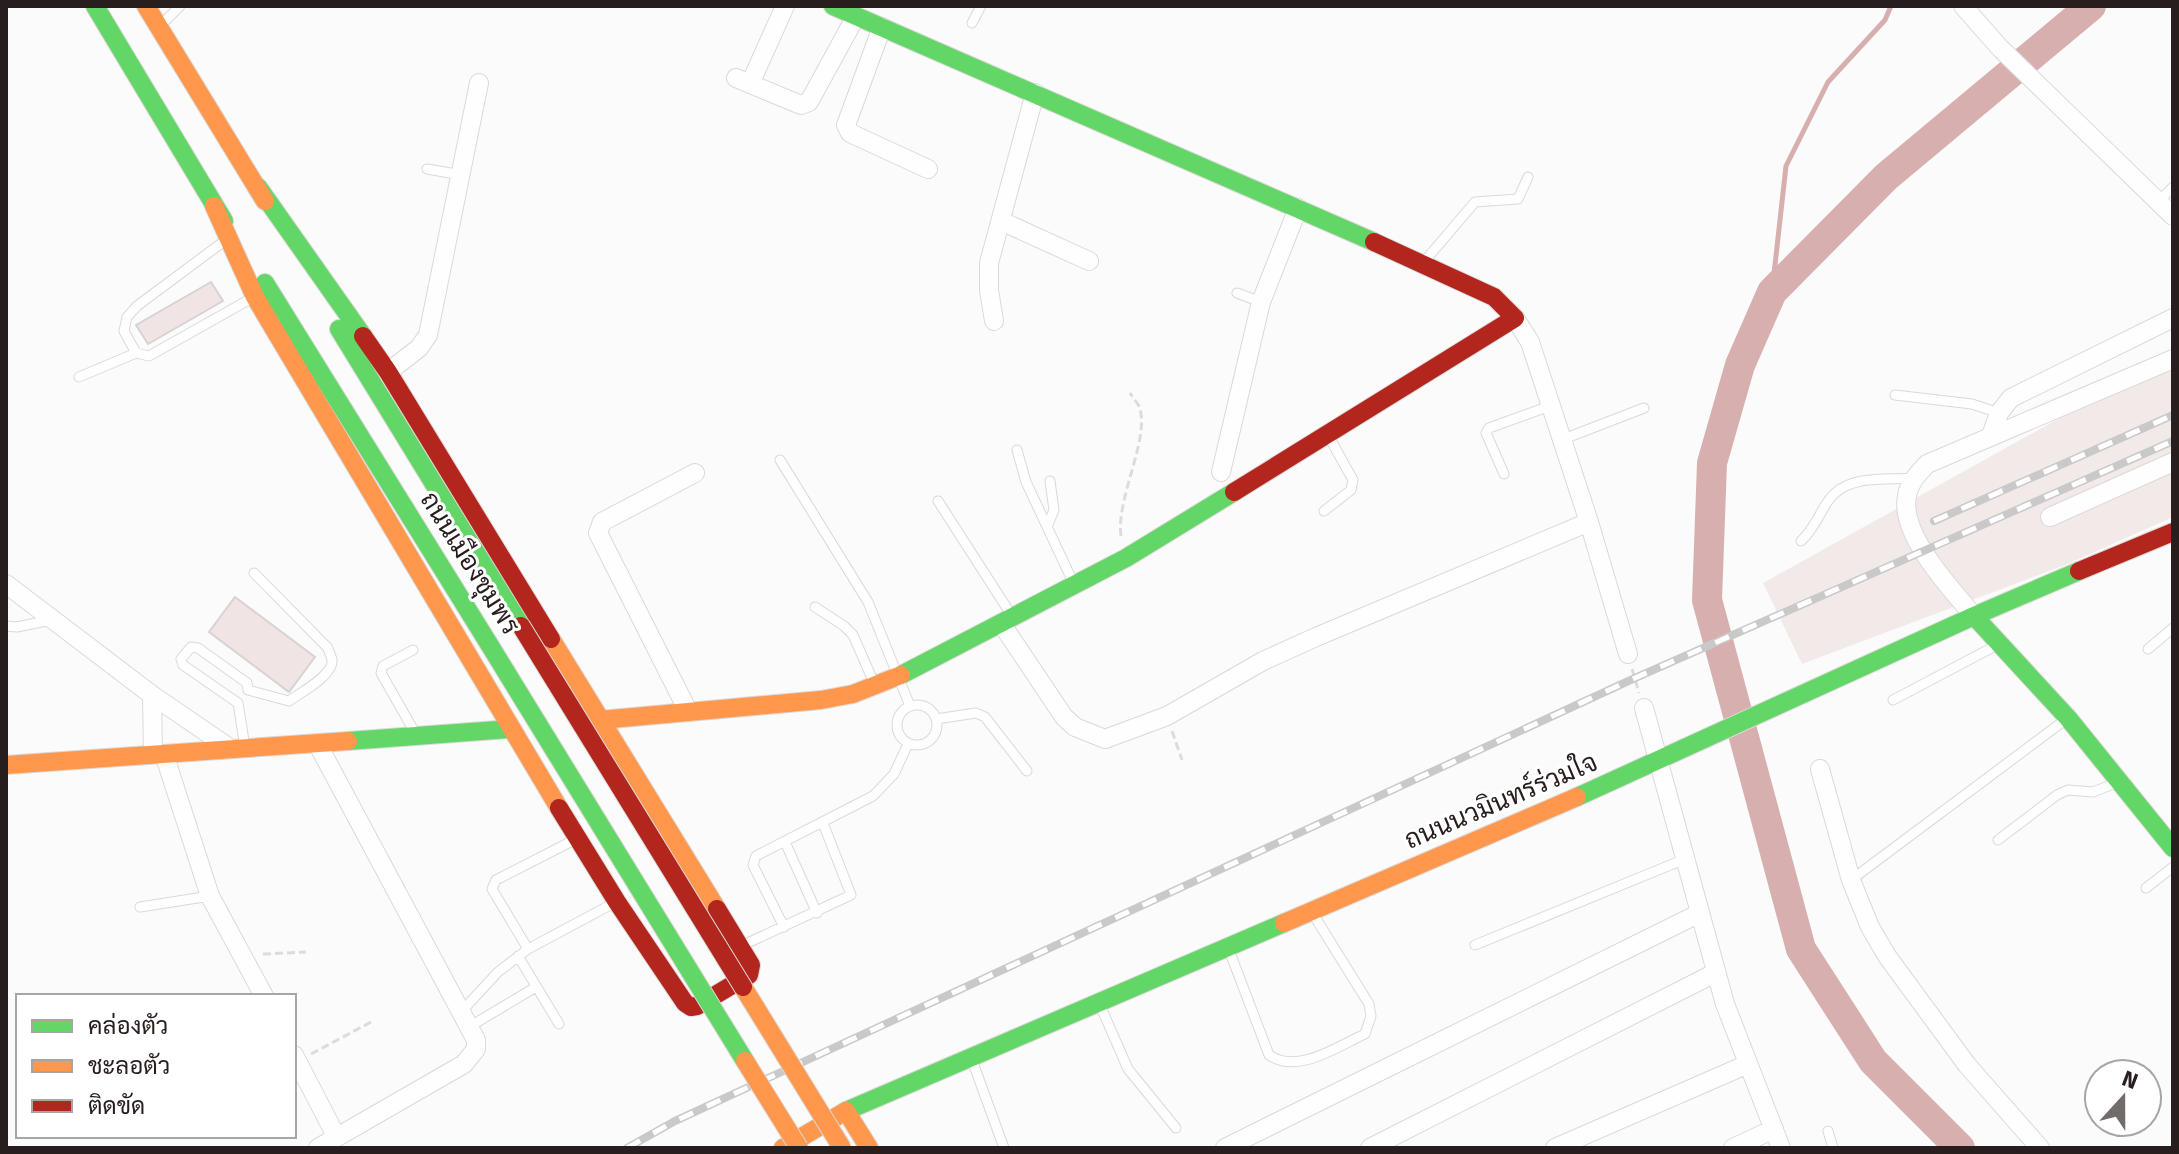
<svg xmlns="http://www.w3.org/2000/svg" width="2179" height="1154" font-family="'Fira Sans',Sarabun,sans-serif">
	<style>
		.built { fill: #f2eae9 }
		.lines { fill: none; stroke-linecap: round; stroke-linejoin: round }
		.stream { stroke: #d7afaf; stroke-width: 5 }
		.river { stroke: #d7afaf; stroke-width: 30 }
		.building { fill: #f0e4e4; stroke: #d8d2d2; stroke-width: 2 }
		.lane-casing { stroke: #ddd8d8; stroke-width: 11 }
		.street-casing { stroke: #ddd8d8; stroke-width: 20 }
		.fast-casing { stroke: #ddd8d8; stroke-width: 20 }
		.slow-casing { stroke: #ddd8d8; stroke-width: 20 }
		.jam-casing { stroke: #ddd8d8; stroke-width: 20 }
		.path { stroke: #dcdcdc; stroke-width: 3; stroke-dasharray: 8 4; stroke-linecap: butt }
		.lane { stroke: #fefefe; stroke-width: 9 }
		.street { stroke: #fefefe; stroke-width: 18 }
		.fast { stroke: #63d668; stroke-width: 18 }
		.slow { stroke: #ff974d; stroke-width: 18 }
		.jam { stroke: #b3261e; stroke-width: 18 }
		.rail-casing { stroke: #cac9c9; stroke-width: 8 }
		.rail { stroke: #fff; stroke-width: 5; stroke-dasharray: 15; stroke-linecap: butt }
		.fast-bridge-casing { stroke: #ddd8d8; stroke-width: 20; stroke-linecap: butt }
		.slow-bridge-casing { stroke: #ddd8d8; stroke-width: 20; stroke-linecap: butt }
		.jam-bridge-casing { stroke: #ddd8d8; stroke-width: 20; stroke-linecap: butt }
		.fast-bridge { stroke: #63d668; stroke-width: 18 }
		.slow-bridge { stroke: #ff974d; stroke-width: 18 }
		.jam-bridge { stroke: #b3261e; stroke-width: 18 }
		.labels { text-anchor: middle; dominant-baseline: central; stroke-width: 6; stroke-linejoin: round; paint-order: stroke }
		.street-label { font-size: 26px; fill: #281e1d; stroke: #fff }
	</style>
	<rect width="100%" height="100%" fill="#fbfbfb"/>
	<path class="built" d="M2173,355V517L2065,565L1802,664L1763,583Z"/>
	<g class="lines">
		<path class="stream" d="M1772,292L1786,166L1828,82L1885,20L1891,6"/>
		<path class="river" d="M1960,1148L1873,1061L1801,949L1707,600L1712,463L1740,365L1772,292L1886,177L2091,6"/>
	</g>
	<path class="building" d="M211,282L223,301L148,344L136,325Z
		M235,597L315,657L289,692L209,632Z"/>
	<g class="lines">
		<g class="lane-casing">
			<path id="lane" d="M972,23L981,6
				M161,25L180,6
				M427,169L462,175
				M2159,201L2173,187
				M227,239L137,306L127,317L124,331L136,353L149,356L252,298
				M1423,263L1475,202L1518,199L1528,177
				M1237,293L1261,302
				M79,377L136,353
				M1895,395L1972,404L1999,413
				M1561,440L1644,408
				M1017,450L1026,482L1073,582
				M780,460L868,602L910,706
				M1504,474L1486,433L1489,428L1550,406
				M938,501L1012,616
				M1324,511L1351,490L1353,480L1328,435
				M1047,527L1054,510L1050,481
				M1801,541C1818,526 1821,506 1834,494C1854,475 1888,480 1913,478
				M815,607L844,626L853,635L874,683
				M6,626L17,627L51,620
				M2148,649L2173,628
				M413,650L383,666L381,673L414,731
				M1893,700L1997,645
				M897 725a20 20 0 1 1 40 0a20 20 0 1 1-40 0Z
				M936,719L976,713L985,717L1027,771
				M245,747L238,703L183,665L181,659L191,647L198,648L247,683L248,690L289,701C300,693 334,675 332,660C332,659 328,648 327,647L254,573
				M1998,840L2057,795L2068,790L2093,792L2116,783
				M785,842L817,913
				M1851,880L2065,720
				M2146,888L2173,867
				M140,907L210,896
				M784,927L753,865L756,856L873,796L894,774L908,744
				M1475,945L1685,859
				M741,946L851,895L823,823
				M528,949L492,889L496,880L576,839
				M1229,950L1269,1055C1297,1075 1338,1046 1365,1034L1371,1016L1369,1004L1313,914
				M518,956L559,1024
				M1100,1005L1128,1069L1176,1128
				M461,1012L498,972L528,949L614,903
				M469,1027L536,987
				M972,1060L1004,1148
				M1828,1131L1833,1148"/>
		</g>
		<g class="street-casing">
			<path id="street" d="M1963,6L2000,48L2173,216
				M882,27L846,125L850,133L928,169
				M736,78L801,105L809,102L856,16
				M750,84L785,6
				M1001,221L1089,261
				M1515,318L1530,342L1589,522L1628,654
				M994,321L989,290V263L1035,93
				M388,372L419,348L428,335L479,83
				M1991,436L1999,413L2011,398L2173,318
				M1221,472L1261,302L1298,208
				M2050,517L2173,462
				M6,584L152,695L231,749
				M1974,616C1951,589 1899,534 1907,496C1909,482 1918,474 1927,464L2173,359
				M1001,623L1064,717L1075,727L1105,739L1167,716L1263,661L1316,637L1589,522
				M152,695L153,754
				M1644,708L1725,1004L1781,1148
				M688,711L598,533L602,522L695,473
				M317,743L476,1040V1049L464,1064L318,1148
				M164,754L210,896L264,996
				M1820,769L1851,880L1870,927L1887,956L1967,1065L2040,1148
				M294,1055L336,1136
				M1225,1148L1700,913
				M1370,1148L1715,973
				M1555,1148L1748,1064
				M1733,1148L1774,1129"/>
		</g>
		<g class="fast-casing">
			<path id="fast" d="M95,6L224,221
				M833,6L1374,242
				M258,187L363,336
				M265,283L489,644
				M339,329L521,626
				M1974,616L2068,718L2173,848
				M901,675L1126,558L1234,492
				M348,741L511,729
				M1577,797L1974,616L2079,571
				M846,1111L1284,923"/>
		</g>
		<g class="slow-casing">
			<path id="slow" d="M146,6L265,201
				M214,206L255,297L559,808
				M551,639L717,909
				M600,720L821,700L853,694L901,675
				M6,765L348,741
				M1284,923L1577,797
				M783,1148L846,1111L869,1148"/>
		</g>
		<g class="jam-casing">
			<path id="jam" d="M363,336L388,372L551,639
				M1234,492L1515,318L1494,297L1374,242
				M2079,571L2173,532
				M559,808L617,902L685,1003L691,1007L697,1006L749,975L751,965L717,909"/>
		</g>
		<path class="path" d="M1121,536C1116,498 1149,441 1140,409C1139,404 1133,398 1130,393
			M1632,669L1639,693
			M1172,731L1182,760
			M263,954L306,952
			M311,1054L373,1021"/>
		<use href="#lane" class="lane"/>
		<use href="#street" class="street"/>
		<use href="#fast" class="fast"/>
		<use href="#slow" class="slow"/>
		<use href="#jam" class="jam"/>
		<g class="rail-casing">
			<path id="rail" d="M1934,521L2173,415
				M627,1148L675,1121L1635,678L2173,441"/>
		</g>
		<use href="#rail" class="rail"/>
		<g class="fast-bridge-casing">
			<path id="fast-bridge" d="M489,644L745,1061"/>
		</g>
		<g class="slow-bridge-casing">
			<path id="slow-bridge" d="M743,987L842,1148
				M745,1061L799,1148"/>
		</g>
		<g class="jam-bridge-casing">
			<path id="jam-bridge" d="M521,626L743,987"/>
		</g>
		<use href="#fast-bridge" class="fast-bridge"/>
		<use href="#slow-bridge" class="slow-bridge"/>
		<use href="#jam-bridge" class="jam-bridge"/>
	</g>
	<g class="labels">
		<g class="street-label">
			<text transform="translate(470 563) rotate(58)">ถนนเมืองชุมพร</text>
			<text transform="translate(1501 801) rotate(-23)">ถนนนวมินทร์ร่วมใจ</text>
		</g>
	</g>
	<rect width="2179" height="1154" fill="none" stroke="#281e1d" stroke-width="16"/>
	<rect x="16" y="994" width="280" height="144" fill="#ffffff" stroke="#a9a5a5" stroke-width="2"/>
	<rect x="32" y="1020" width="40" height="12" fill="#63d668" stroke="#a9a5a5" stroke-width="2"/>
	<text x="88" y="1034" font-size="24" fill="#281e1d">คล่องตัว</text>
	<rect x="32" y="1060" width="40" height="12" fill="#ff974d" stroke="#a9a5a5" stroke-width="2"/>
	<text x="88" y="1074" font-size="24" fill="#281e1d">ชะลอตัว</text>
	<rect x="32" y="1100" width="40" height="12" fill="#b3261e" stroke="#a9a5a5" stroke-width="2"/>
	<text x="88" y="1114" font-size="24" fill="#281e1d">ติดขัด</text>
	<g transform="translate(2123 1098) rotate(21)"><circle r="38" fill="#ffffff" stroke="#a9a5a5" stroke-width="2"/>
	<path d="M0-6L14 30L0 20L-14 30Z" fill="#726b6b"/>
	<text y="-12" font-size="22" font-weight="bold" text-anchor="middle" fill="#281e1d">N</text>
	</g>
</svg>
